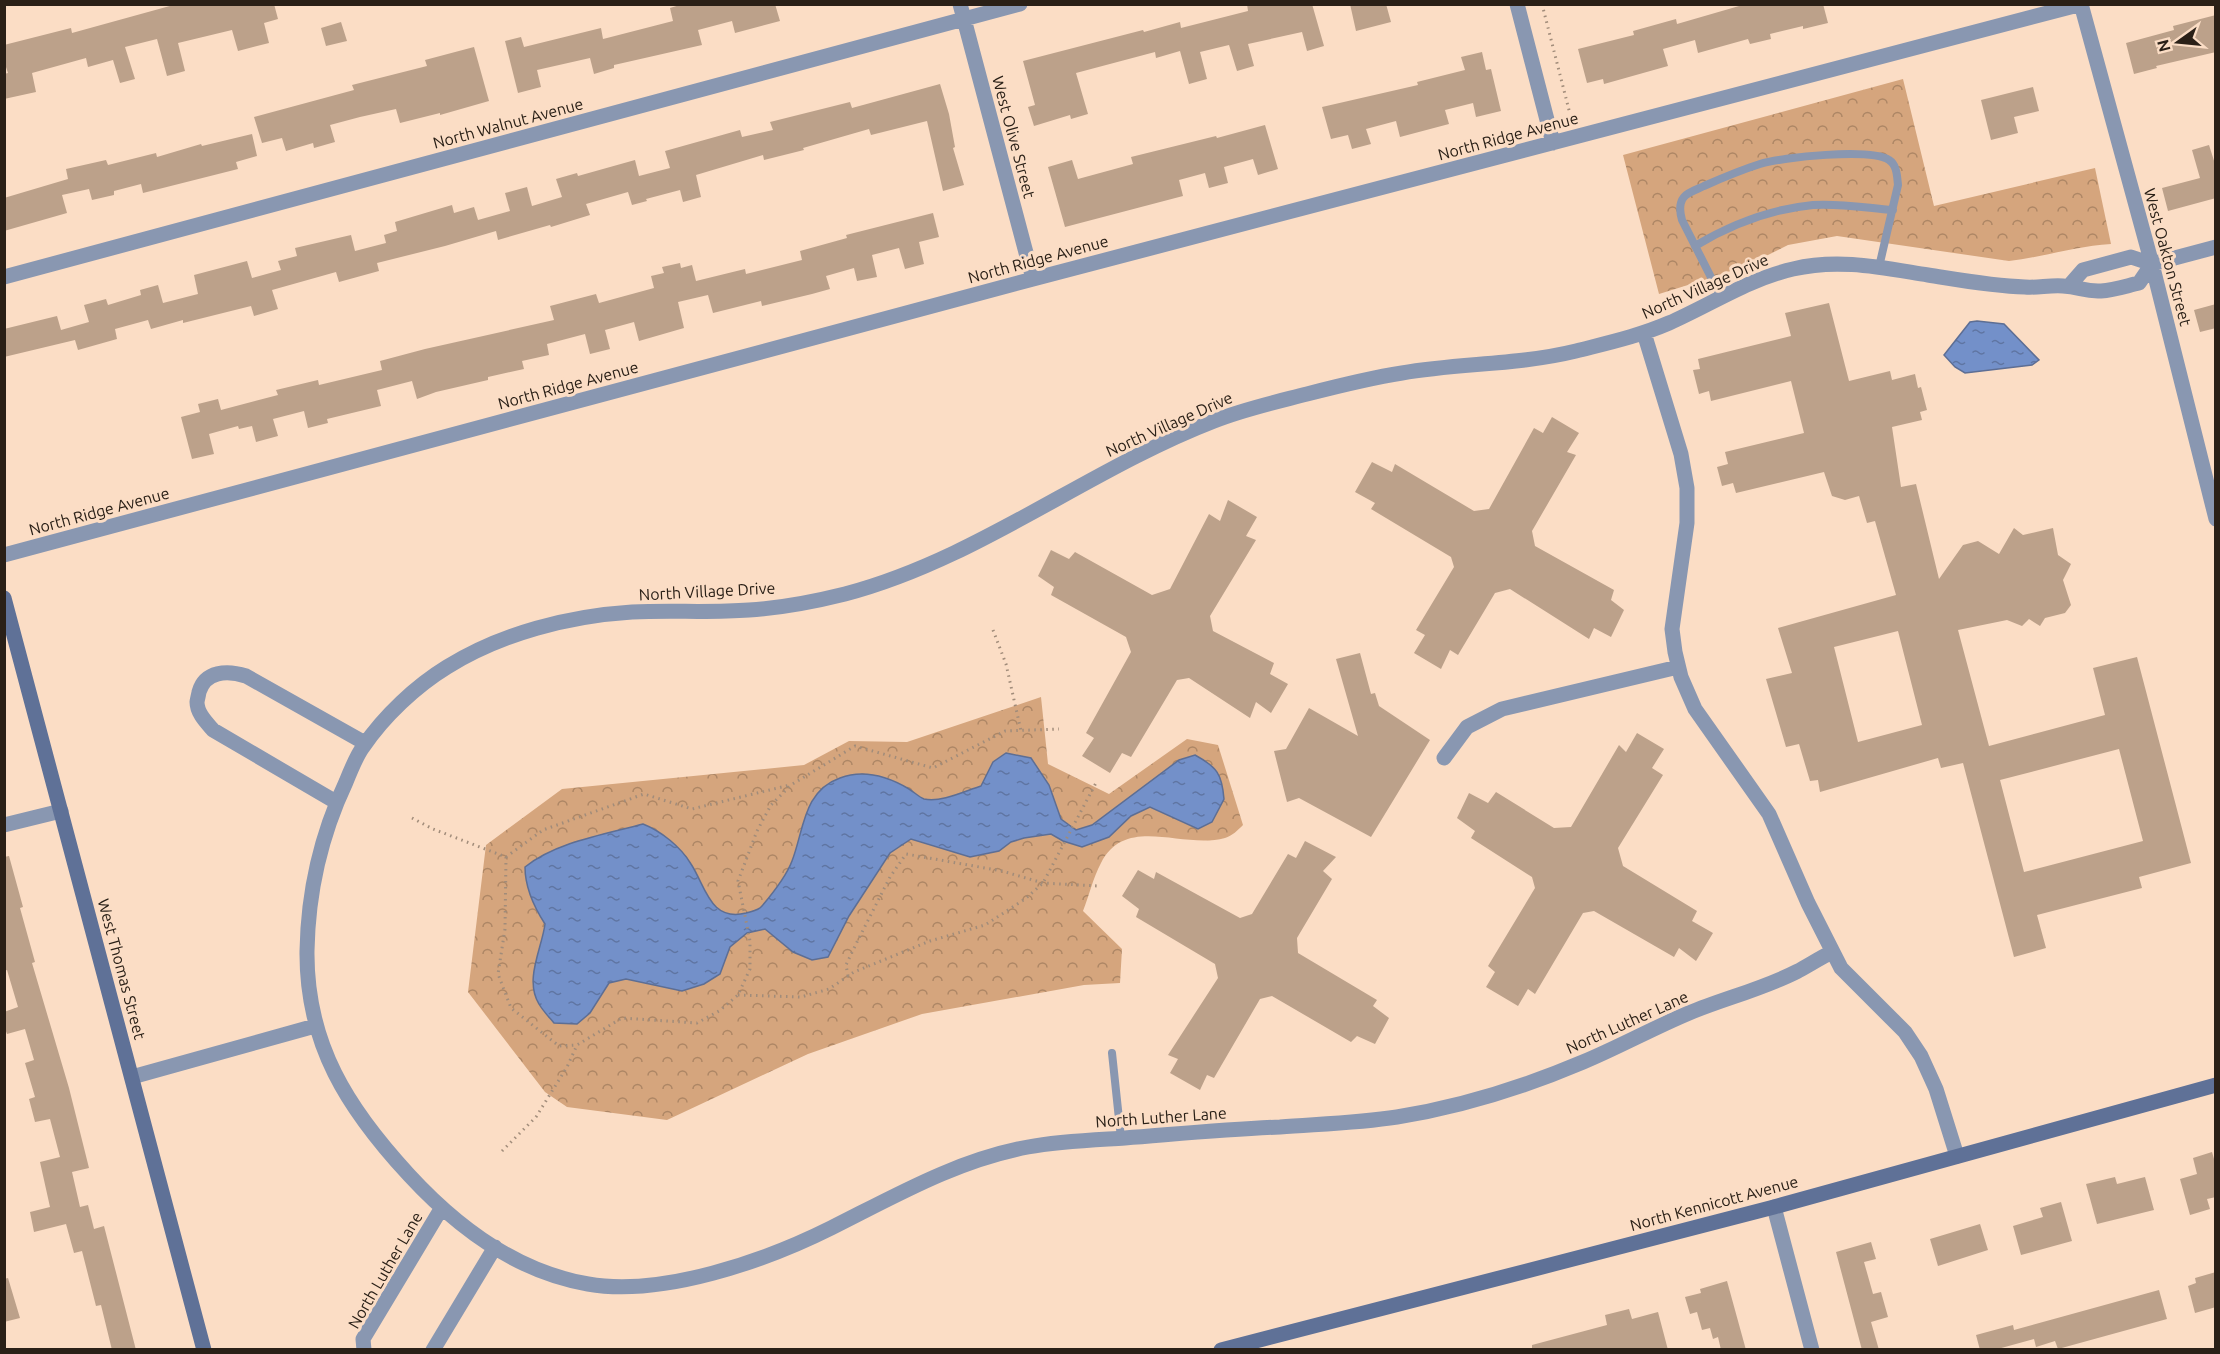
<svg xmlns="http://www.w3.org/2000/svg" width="2220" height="1354" font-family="Ubuntu,sans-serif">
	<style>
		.park { fill: url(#park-crowns) }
		.water { fill: url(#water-ripples); stroke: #5d6e94; stroke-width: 1.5 }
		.building { fill: #bca18a; fill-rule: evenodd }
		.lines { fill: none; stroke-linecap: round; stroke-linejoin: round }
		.path { stroke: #a18c7a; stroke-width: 3; stroke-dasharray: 1.5 4.5; stroke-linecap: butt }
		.lane { stroke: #8997b1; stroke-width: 8 }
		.street { stroke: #8997b1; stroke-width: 15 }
		.secondary { stroke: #5f7197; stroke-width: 15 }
		.labels { text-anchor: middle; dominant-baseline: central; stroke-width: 6; stroke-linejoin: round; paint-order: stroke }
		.street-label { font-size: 16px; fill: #2a2017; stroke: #fbddc5 }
	</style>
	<defs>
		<pattern id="park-crowns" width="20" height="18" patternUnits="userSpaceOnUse" patternTransform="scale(1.5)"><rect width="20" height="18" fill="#d5a57d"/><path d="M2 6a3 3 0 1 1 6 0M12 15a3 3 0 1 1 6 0" fill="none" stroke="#ad8665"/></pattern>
		<pattern id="water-ripples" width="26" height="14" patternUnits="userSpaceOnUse" patternTransform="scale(1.5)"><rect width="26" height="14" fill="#7390c9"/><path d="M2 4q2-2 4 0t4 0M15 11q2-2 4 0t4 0" fill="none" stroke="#5f75a2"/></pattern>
	</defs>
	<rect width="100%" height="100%" fill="#fbddc5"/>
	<path class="park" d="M1903,79L1934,206L2095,168L2111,244C2076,246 2044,257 2009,261L1837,236L1788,245L1752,263L1717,276L1659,294L1623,155Z
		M1041,697L1048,764L1109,794L1187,739L1218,745L1243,825C1238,830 1232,836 1225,838C1183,850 1126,814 1101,863C1093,878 1089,896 1083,911L1122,949L1120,983L1084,985L922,1014L808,1054L667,1120L567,1107L545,1092L468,992L486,845L562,789L804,765L849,741L907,742Z"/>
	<path class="water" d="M1977,321L2004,324L2039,360L2032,365L1965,373L1955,367L1944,355L1970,322Z
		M1006,753L1031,758L1049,785L1061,819L1076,830L1092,825L1179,760L1195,755C1217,767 1222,774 1224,799L1212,822L1198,829L1150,807L1131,816L1109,837L1082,847L1063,841L1051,834L1024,838L1011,842L999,851L970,857L911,839L890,853L849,916L828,957L812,960L793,952L765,929L747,933L730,947L720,974L704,984L682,991L626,979L609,983L590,1013L577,1024L554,1023C549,1017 543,1011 539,1004C524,980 542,948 545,924C534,907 525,887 525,867C556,842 606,834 643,824C661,831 681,847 691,864C706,887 710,922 746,913C752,911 758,911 762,906C773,893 786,877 792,861C804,830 803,791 840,778C864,769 887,776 909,789C914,792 919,797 924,799C941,803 965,791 981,786L993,762Z"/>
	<path class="building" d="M177,4H274L278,19L264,23L269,43L238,51L232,30L178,43L185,71L167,76L157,39L125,47L135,79L120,83L113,60L88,67L86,58L32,73L36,92L4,99V74L8,73L4,61V45L71,28L72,33Z
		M683,4H775L780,21L735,33L732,21L698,30L702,45L614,65V68L594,74L590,58L537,70L541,87L518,93L505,41L521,37L524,47L601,28L603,39L607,38L673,21L670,8Z
		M1247,4H1312L1324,46L1307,51L1302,32L1248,44L1254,66L1237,71L1229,45L1200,52L1207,79L1189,84L1180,51L1156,58L1155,52L1076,73L1088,114L1071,119L1070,115L1034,126L1028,107L1035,105L1023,61L1143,30L1144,32L1180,22L1181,28L1248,11Z
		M1350,4H1386L1391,22L1356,31Z
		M1746,4H1823L1828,23L1803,29V26L1770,34L1771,39L1750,44L1748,39L1698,53L1695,40L1663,49L1668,66L1604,84L1603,79L1587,83L1578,49L1634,35L1633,31L1676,19L1677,24Z
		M2216,15V52L2156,66L2157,68L2134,74L2126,43L2174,30L2173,26Z
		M341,22L347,41L326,46L321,28Z
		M474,47L489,101L440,115V113L400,123L396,109L360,117L330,125L335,142L314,148L313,143L286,151L282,138L262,143L254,117L354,90L352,85L427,66L425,60Z
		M1482,52L1486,70L1491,69L1501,111L1476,117L1473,103L1445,110L1449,124L1400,137L1396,121L1366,129L1371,144L1352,149L1348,135L1331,139L1322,107L1418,85L1417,82L1465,70L1461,57Z
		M940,84L949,114L955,147L953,148L964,185L943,191L927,121L871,135L869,129L803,148L804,150L764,160L763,155L696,175L701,197L683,202L680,190L646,199L647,201L632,205L628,192L586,204L590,215L551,227L550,225L498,240L496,231L445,246L377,263L379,271L339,282L336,272L272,290L278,309L254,316L251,306L183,323V320L151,329L148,320L115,329L117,339L78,350L75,340L4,357V329L57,316L61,330L89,322L84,305L106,299L108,305L141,295L140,290L158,285L163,303L198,294L194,275L247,261L252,278L281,270L278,261L297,256L295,248L351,235L355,251L386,243L384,235L397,231L395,222L452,205L454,213L474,207L478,220L510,211L505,193L527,187L532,206L562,197L556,179L577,173L578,176L635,160L639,176L670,168L665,151L740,130L742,137L773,130L770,122L850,102L852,108Z
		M2033,87L2039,111L2014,117L2018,133L1991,140L1981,100Z
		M1265,125L1278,169L1258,175L1253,159L1224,167L1228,183L1209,188L1205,173L1179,180L1183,196L1065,227L1048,167L1072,160L1078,179L1133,164L1131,157L1216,136L1217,138Z
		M252,134L257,156L236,162L238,169L143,193L141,184L114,191V195L92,200L89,189L62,195L67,213L4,231V198L68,179L66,169L106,160L108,165L156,153L157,157L201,144L202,146Z
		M2209,145L2216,167V198L2168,211L2162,188L2200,178L2192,150Z
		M933,213L939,237L919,242L924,264L905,269L899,248L872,255L877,277L857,281L854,268L826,276L830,289L812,294L762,306L761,301L713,313L708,295L678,302L684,328L639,341L634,322L605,330L610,349L590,354L585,334L547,344L549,355L522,361L524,369L488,377V380L436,392L417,399L412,381L377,390L381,406L327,419L328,423L308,428L304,411L273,419L278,436L256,442L252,426L239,429L238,426L209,434L214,454L192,459L181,417L200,412L198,404L218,399L221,410L278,395L276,390L318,380L319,385L382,370L380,361L425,349L554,320L550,306L596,294L599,303L654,288L651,276L664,273L662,267L680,263L681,268L692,265L696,281L745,269L746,274L802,260L800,251L847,238L846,235Z
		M1829,303L1849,381L1890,371L1892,380L1915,374L1918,388L1921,387L1927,410L1920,412L1922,420L1892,427L1901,487L1916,484L1939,579L1963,545L1978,541L1999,554L2014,528L2023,535L2053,528L2058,555L2071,564L2063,580L2071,605L2065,613L2045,618L2040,626L2029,619L2022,626L2007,620L1958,630L1989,746L2105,715L2093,668L2137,657L2191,863L2139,877L2142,888L2037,915L2046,948L2014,957L1963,763L1941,768L1938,758L1820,792L1818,780L1810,781L1799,744L1786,747L1766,679L1792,673L1778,628L1896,595L1875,521L1867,523L1859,496L1845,500L1832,496L1824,472L1736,493L1733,483L1722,486L1717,467L1728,464L1725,452L1804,433L1791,381L1711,401L1709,391L1699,394L1693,370L1700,369L1698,359L1791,336L1785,313ZM1898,631L1922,725L1858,742L1834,647ZM2119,749L2143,841L2024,872L2000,780Z
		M2216,304V328L2200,332L2194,310Z
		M1552,417L1579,433L1567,452L1576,455L1532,531L1535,546L1614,590L1611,600L1624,610L1611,637L1594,628L1589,639L1510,589L1495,593L1458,655L1450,650L1441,669L1414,653L1425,635L1416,630L1454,567L1451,557L1371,509L1375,503L1355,492L1372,462L1392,472L1395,464L1474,511L1489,509L1534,428L1543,433Z
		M1228,500L1257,517L1246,536L1256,540L1210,616L1213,631L1274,663L1270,674L1288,684L1271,713L1256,702L1250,718L1189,678L1177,680L1131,757L1122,753L1110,773L1082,756L1094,738L1086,733L1131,652L1126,637L1051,595L1054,587L1038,576L1051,550L1069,559L1075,552L1152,595L1170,589L1209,514L1220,521Z
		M1360,653L1371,694L1375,693L1379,706L1430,740L1371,837L1299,798L1287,802L1274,751L1286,749L1309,708L1358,736L1336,659Z
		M1637,733L1664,749L1652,768L1663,775L1618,848L1623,866L1697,911L1692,921L1713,933L1696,961L1679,948L1674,957L1594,911L1583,913L1535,994L1528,989L1518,1006L1486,987L1495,972L1488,966L1535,888L1532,877L1471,838L1475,831L1457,818L1469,793L1488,803L1496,792L1554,828L1571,827L1619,745L1626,752Z
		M1305,841L1336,857L1323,871L1332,879L1297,938L1298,953L1377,1000L1373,1006L1389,1018L1375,1044L1357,1036L1351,1042L1272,996L1260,999L1214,1078L1207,1075L1200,1090L1170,1073L1178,1059L1168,1055L1218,978L1215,964L1136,917L1139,909L1122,896L1138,870L1154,879L1156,872L1240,918L1252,914L1288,854L1296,858Z
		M9,856L23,907L20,908L35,962L32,963L69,1088L89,1168L72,1172L80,1207L88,1205L94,1229L104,1226L136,1350H112L101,1305L96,1306L82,1251L74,1253L66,1224L34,1232L30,1212L50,1207L40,1162L60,1157L50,1119L35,1122L29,1099L35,1097L25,1063L34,1060L25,1029L7,1034L4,1026V1012L18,1007L7,970L4,971V857Z
		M2212,1152L2216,1166V1197L2207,1199L2210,1209L2190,1215L2180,1179L2197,1174L2193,1158Z
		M2115,1177L2117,1184L2145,1177L2154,1210L2097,1224L2086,1184Z
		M2061,1202L2072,1241L2021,1255L2013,1226L2043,1217L2040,1208Z
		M1980,1224L1988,1250L1938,1266L1930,1239Z
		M1871,1242L1876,1259L1864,1262L1873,1294L1881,1292L1888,1317L1871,1322L1879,1350H1862L1836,1252Z
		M2216,1272V1307L2195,1313L2188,1286L2196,1283L2195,1278Z
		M8,1278L20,1318L4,1322V1279Z
		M1727,1281L1746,1350H1721L1718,1337L1713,1339L1710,1328L1702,1330L1697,1312L1690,1314L1685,1297L1701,1293L1700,1289Z
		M2159,1290L2167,1319L2058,1349L2055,1341L2036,1347L2034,1339L1994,1350H1980L1976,1335L2013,1325L2014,1330Z
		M1629,1309L1632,1319L1658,1312L1668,1350H1532V1345L1607,1325L1605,1315Z"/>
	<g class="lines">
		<path class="path" d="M1542,4L1570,114
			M993,630L1006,664L1021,731
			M412,818L433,829L506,857
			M506,857L543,830L644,794L692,809L790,785
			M506,857L505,929L498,974L511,1008L559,1046L577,1045
			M848,976L846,965L856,944L890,877L906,854L1002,871L1043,883L1098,886
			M738,995L801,997L829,989L854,972L930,941L985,925L1025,899L1043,883L1097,781
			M502,1151L536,1117L567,1067L577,1045L622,1018L697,1023L719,1011L738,995L750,969V941L738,881L757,831L771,805L791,785L855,746L933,768L1005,731L1059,729"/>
		<path class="lane" d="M1695,246C1730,225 1772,209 1813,205C1839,203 1867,208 1893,210
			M1721,297L1682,220C1680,213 1679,203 1684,197C1688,192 1698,189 1704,186C1722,178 1741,170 1760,164C1782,157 1871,148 1889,160C1897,165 1897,176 1898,185L1879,267
			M1112,1053L1121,1138"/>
		<path class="street" d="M960,4L1033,279
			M1517,4L1553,143
			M2081,4L2152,264L2216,519
			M2152,264L2216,247
			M4,277L1020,4
			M2069,286L2083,270L2131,257L2152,264
			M1644,333L1681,454L1687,488V523L1672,629L1675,652L1681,677L1695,709L1769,814L1808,903L1841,968L1905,1032L1921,1056L1936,1089L1957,1156
			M4,555L1033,279L2082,4
			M1444,758L1467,727L1502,709L1678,667
			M336,802L213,730C206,722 197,713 197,702C197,701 199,693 199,692C205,671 227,670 246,676L365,743
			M4,825L61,811
			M1832,952C1820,958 1809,965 1798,971C1763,989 1725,998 1689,1013C1653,1028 1619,1047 1583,1062C1524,1087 1460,1107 1397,1117C1358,1123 1319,1124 1280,1127C1229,1129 1177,1134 1125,1138C1093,1140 1060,1141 1028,1147C957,1160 895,1196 831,1228C765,1261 662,1297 588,1284C517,1272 456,1226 409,1175C348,1109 306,1044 307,951C308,892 321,835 346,782C350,772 357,755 363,747C384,716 416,686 447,667C502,633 569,616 632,612C671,610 710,613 749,610C781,608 813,602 845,594C978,559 1087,470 1214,421C1244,409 1276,402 1307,394C1338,386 1370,378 1402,373C1460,363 1519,365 1576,351C1607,343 1639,336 1669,323C1710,305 1749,279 1793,269C1839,258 1883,268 1928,275C1960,280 1992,286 2025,287C2037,288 2050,285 2063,286C2080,287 2085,292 2101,291C2114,290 2126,286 2139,283L2152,264
			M132,1077L315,1026
			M1774,1207L1812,1350
			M364,1350L363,1339L441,1209
			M433,1350L495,1247"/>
		<path class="secondary" d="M4,598L204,1350
			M1221,1350L1774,1207L2216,1085"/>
	</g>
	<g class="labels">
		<g class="street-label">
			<text transform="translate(508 123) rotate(-15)">North Walnut Avenue</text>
			<text transform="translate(1508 136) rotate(-15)">North Ridge Avenue</text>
			<text transform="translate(1014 137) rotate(75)">West Olive Street</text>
			<text transform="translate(2168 257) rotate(75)">West Oakton Street</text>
			<text transform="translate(1038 259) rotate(-15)">North Ridge Avenue</text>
			<text transform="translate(1705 286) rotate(-24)">North Village Drive</text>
			<text transform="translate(568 385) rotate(-15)">North Ridge Avenue</text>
			<text transform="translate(1169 424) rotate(-24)">North Village Drive</text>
			<text transform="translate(99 511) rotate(-15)">North Ridge Avenue</text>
			<text transform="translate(707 591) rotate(-3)">North Village Drive</text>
			<text transform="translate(122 969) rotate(75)">West Thomas Street</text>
			<text transform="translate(1627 1022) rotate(-24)">North Luther Lane</text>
			<text transform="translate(1161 1117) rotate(-4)">North Luther Lane</text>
			<text transform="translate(1714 1203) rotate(-15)">North Kennicott Avenue</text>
			<text transform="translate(385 1270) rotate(-60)">North Luther Lane</text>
		</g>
	</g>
	<rect width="2220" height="1354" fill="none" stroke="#2a2017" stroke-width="12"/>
	<g transform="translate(2178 42) rotate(255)" stroke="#fbddc5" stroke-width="4.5" paint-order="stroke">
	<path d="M0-4.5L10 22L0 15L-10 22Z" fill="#2a2017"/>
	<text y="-9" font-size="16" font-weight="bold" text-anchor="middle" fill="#2a2017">N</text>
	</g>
</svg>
